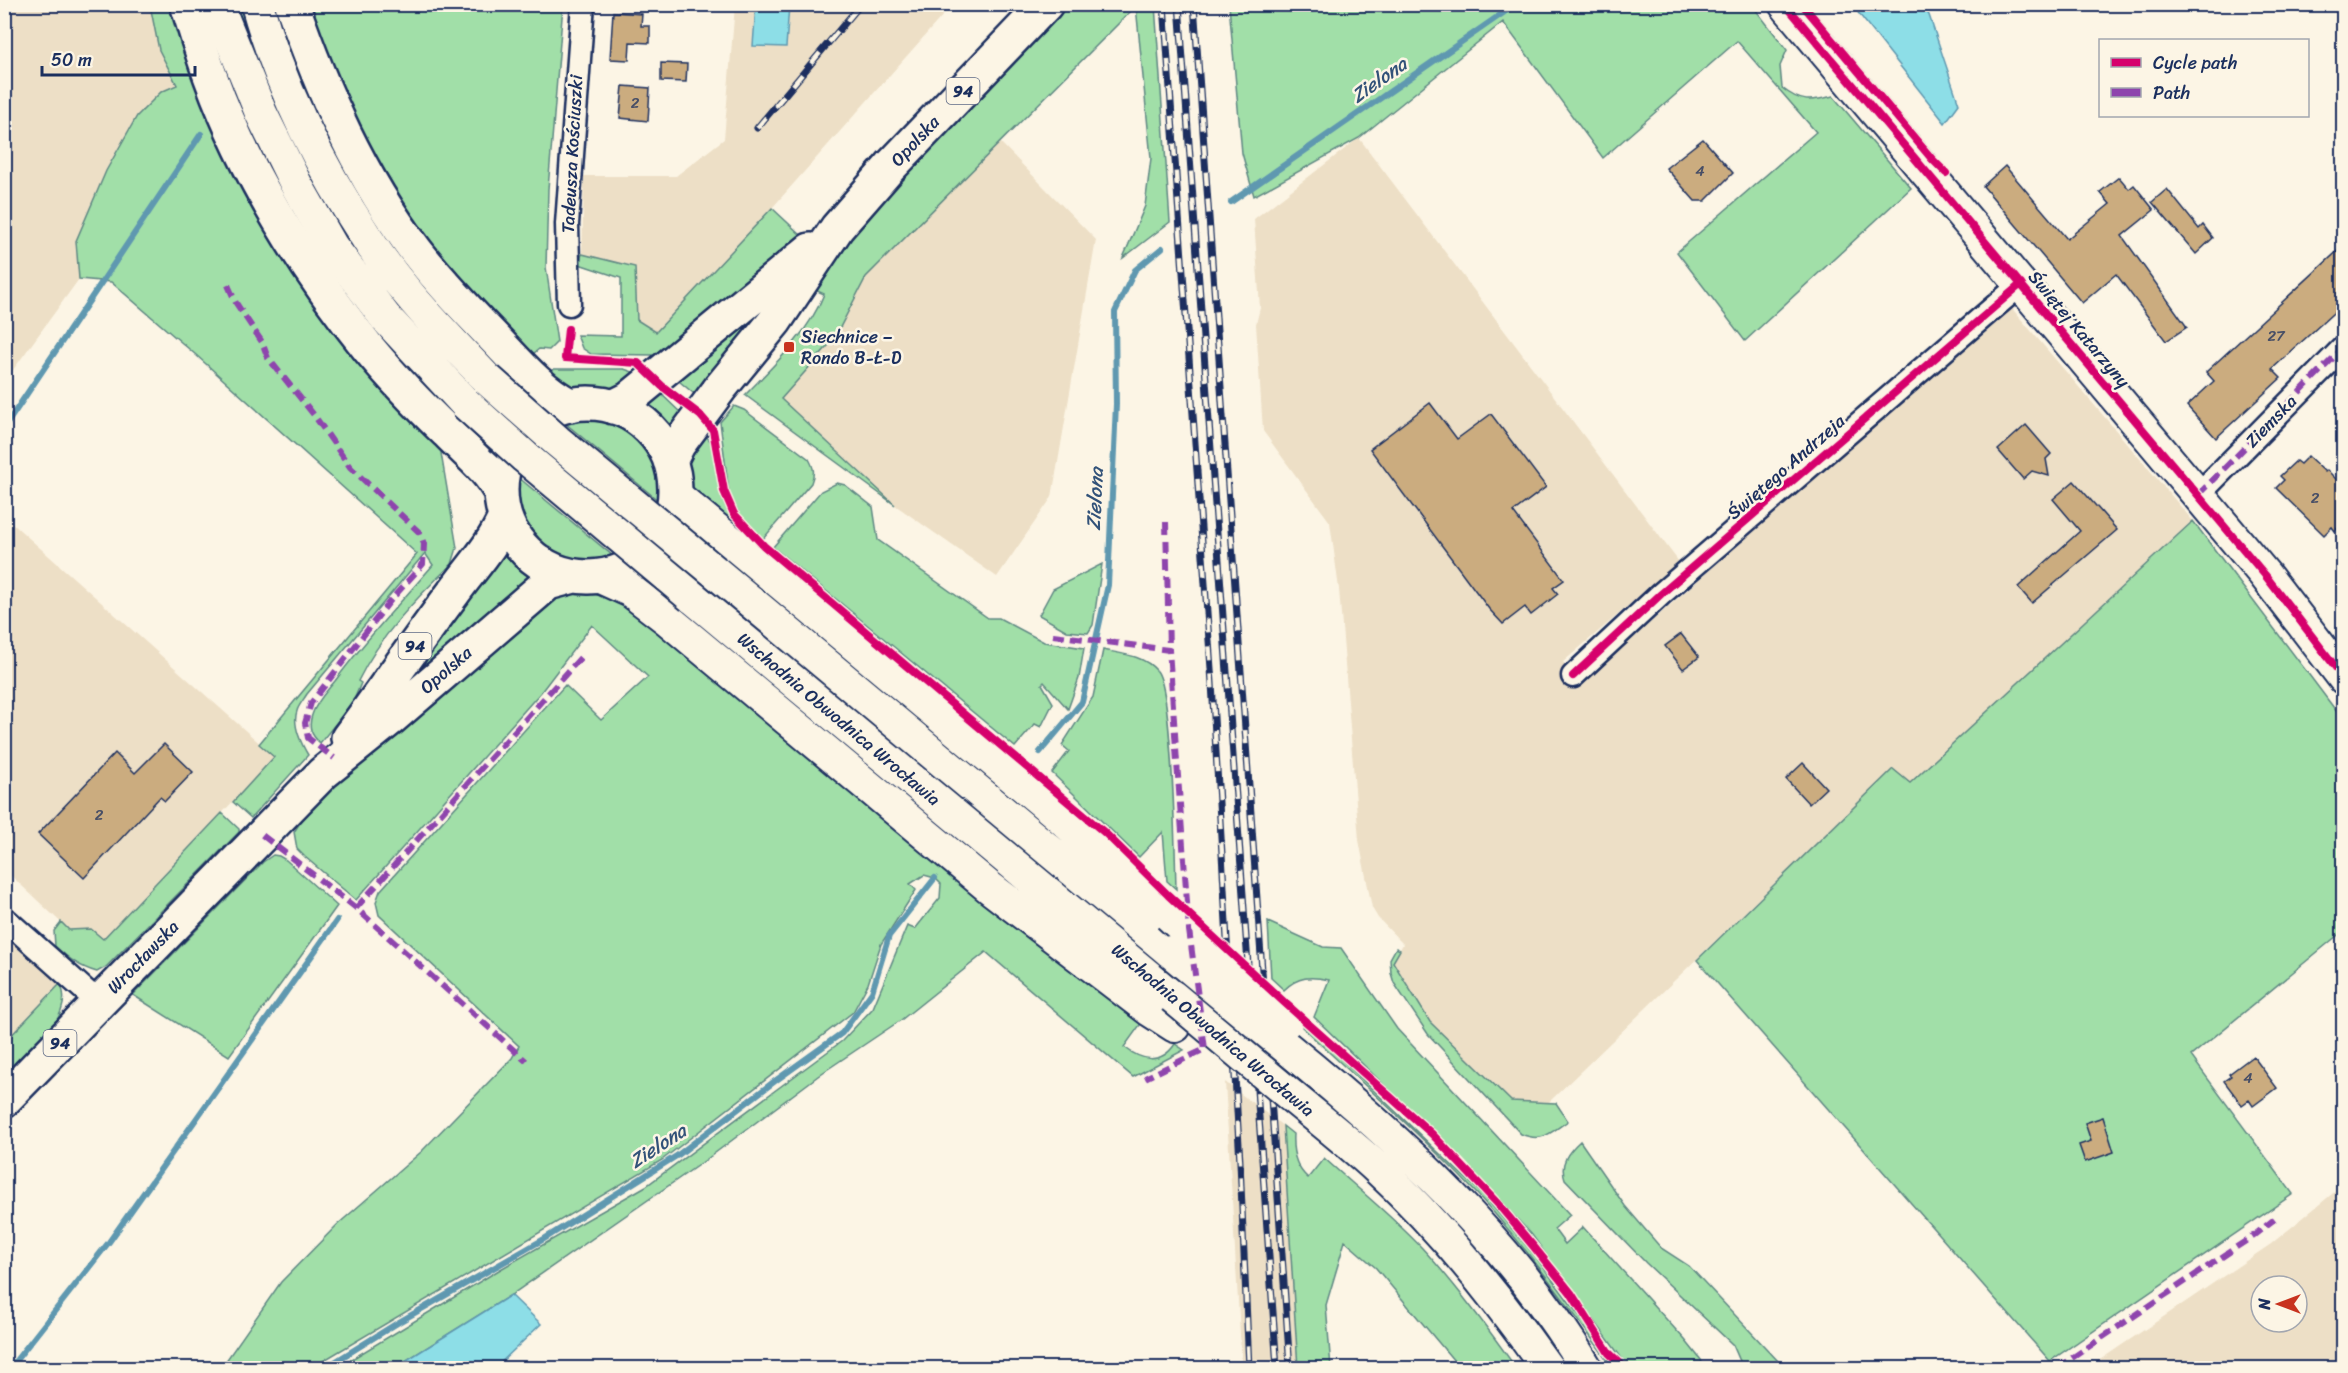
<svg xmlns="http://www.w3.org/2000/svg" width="2348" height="1373" font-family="Sriracha,sans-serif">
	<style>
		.built { fill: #eddfc6; fill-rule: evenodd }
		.green { fill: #a1dfa8; stroke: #5e8783; stroke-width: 1.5 }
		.water { fill: #8ddee7; stroke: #5f98b0; stroke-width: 1.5 }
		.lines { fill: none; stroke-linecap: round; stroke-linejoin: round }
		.stream { stroke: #5f98b0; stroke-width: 6 }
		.building { fill: #cbac7f; stroke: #1b2f5e; stroke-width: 1.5 }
		.street-casing { stroke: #1b2f5e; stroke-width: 27 }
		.secondary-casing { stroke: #1b2f5e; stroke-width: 36 }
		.primary-casing { stroke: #1b2f5e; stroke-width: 38 }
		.street { stroke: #fcf5e5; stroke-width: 22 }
		.secondary { stroke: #fcf5e5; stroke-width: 32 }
		.primary { stroke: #fcf5e5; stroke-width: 33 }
		.rail-casing { stroke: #1b2f5e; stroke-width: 7 }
		.rail { stroke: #fcf5e5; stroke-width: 4.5; stroke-dasharray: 14; stroke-linecap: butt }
		.secondary-bridge-casing { stroke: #1b2f5e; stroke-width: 36; stroke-linecap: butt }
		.secondary-bridge { stroke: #fcf5e5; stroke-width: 32 }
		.quiet { stroke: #8e44ad; stroke-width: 6; stroke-dasharray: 12 6; stroke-linecap: butt }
		.cycleway-casing { stroke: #fcf5e5; stroke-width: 11 }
		.cycleway { stroke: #d6006c; stroke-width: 8 }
		.poi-dot { fill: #c8321e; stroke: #fcf5e5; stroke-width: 2 }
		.labels { text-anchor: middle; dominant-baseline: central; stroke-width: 5; stroke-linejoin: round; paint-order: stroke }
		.number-label { font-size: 15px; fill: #474e66 }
		.shield { fill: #fcf5e5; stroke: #5e6a86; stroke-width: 1.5 }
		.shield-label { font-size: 16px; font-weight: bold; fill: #1b2f5e }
		.street-label { font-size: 18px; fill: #1b2f5e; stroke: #fcf5e5 }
		.poi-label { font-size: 18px; fill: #1b2f5e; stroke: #fcf5e5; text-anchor: start }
		.water-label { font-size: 20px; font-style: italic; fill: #325279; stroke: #fcf5e5 }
	</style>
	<rect width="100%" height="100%" fill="#fcf5e5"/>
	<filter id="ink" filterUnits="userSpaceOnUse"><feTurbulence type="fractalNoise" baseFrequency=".0167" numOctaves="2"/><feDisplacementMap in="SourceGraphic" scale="12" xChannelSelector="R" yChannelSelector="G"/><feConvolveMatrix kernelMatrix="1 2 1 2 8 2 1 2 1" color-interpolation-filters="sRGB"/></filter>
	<g filter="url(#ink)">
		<path class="built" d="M5,5H150L159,50L177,85L79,279L5,381Z
			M735,5H952L772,208L656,332L637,320L635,267L582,254L584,176H676L724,139Z
			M1359,138L1679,562L1563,662L1581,684L2009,305L2193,521L1910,783L1893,769L1549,1102L1511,1101L1430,1022L1393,962L1403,944L1378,918L1372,908L1359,840L1339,589L1330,522L1263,431L1256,324L1260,308L1254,219Z
			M999,141L1096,240L1052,497L997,577L895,505L781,399L834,339L866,277Z
			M4,516L275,757L103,939L91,929L69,930L5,870Z
			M5,935L60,984L5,1042Z
			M1225,1082L1283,1126L1298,1368H1242Z
			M2343,1185V1368H2088L2271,1244ZM2261,1286H2297V1322H2261Z"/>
		<path class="green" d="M150,5H176L190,55L446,447L441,453L457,548L452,564C416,598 380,636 358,681L361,683L353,702L320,743C311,735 308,727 312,715C316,702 327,691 335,681C365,640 400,603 433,565L425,553L307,694C304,699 298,706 297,711C292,725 301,743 308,755L251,818L233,802L274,757L259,744L417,554L196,355L111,282L79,279L76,241L106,171L137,116L161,92L177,85L159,50Z
			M233,5H244L253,36L480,386L473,394L426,347L347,244L284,132Z
			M300,5H563L548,189L546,267L557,342L549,350L539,349L528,358L488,320L383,184Z
			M1068,5H1155L1170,222L1123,258L1145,206L1151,158L1136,6L866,277L834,339L781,399L895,505L745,395C774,365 809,333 824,294L815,290L840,252L892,189Z
			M1229,5H1752L1787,50L1780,66L1782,88C1801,103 1810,102 1833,96L1911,188L1745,341L1677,252L1816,132L1737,41L1603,158L1503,22L1359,138L1254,196L1242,153Z
			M772,208L802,236L658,360L653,355L591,354L582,348L577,335L621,336V278L579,264L582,254L635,267L637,320L656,332Z
			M785,280L699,398L673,376Z
			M554,369H624L639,374C634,378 629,384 624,386C599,397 571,388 550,374Z
			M657,390L684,416L669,432L657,418L642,406Z
			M734,406L744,410L809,459C814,468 815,473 811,483L763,539L740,515L729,492L720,422Z
			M598,418C642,427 663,458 660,502L565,423L577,419Z
			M702,432C722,448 716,481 724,503C730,519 743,528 750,543L694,495C684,467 689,457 702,432Z
			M518,477L613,556C559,571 511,535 518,477Z
			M837,483L845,485L873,507L878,540L988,618H999L1044,642L1084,648L1079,678L1068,709L1044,682L1042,684L1053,703L1041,727L1035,724L1015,747L773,547L821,491Z
			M2193,521L2343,720V931L2191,1056L2293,1194L2050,1361L1697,960L1893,769L1910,783Z
			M507,549L515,559L534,576L392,698L483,577Z
			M1102,564L1093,625L1088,633L1067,631L1039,615L1053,589Z
			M705,581L1171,969V979L699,588Z
			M559,590H596L611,593L1145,1018L1124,1047C1142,1061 1161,1065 1175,1044L1184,1050L1133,1077L986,952L901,1020L822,1073L707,1159L511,1295L394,1368H337L499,1270L646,1186L842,1041L873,1008L907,926L915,929L940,898L941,884L935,878L924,875L910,884L916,890L881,944L868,984L853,1012L662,1160L311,1368H221L281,1282L337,1225L421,1152L512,1058L519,1046L379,915L376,902L380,891L565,685L601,720L648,677L592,625L541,692L356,900L305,857L297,849L294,832C308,809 331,790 350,771C414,706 489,649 559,590Z
			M1103,650C1122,654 1143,655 1157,671C1173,691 1175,855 1176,889L1167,881L1163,832L1139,857L1052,773L1069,751L1062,745L1093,697Z
			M222,813L239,829V832L106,967L97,972C79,967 68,958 55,946L54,931L61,922L69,930L91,929L103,939Z
			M273,855L279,856L286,860L337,906L229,1056L133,995L263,862Z
			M1268,922L1323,947L1341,948L1397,1029L1570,1215L1554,1229L1565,1244L1583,1227L1685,1340L1701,1360L1704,1368H1633L1623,1360L1532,1235L1468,1166L1314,1017L1329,980C1311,976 1298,976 1284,990L1271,978Z
			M1396,948L1400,950L1393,962L1430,1022L1511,1101L1556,1103L1568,1121C1550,1133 1543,1143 1521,1134L1428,1034L1394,983L1391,973L1390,959Z
			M60,984C78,1016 25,1056 5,1077V1042Z
			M1304,1024L1482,1194L1535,1256L1618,1368H1613C1565,1301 1517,1234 1459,1175C1409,1124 1354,1076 1302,1027Z
			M1288,1062C1388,1148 1501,1254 1568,1368H1560L1289,1077Z
			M1283,1126L1293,1134C1292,1151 1295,1167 1308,1178L1324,1158C1357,1188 1392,1216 1422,1248C1457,1286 1487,1327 1516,1368H1460L1376,1268L1345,1241L1326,1305L1331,1368H1298Z
			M1580,1141L1625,1206L1661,1248L1689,1266L1779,1362L1778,1368H1743L1733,1345L1646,1263L1565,1179C1559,1163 1569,1151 1580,1141Z"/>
		<path class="water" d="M756,5H789L786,47L753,46Z
			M1852,5H1922L1929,15L1959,104L1945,123Z
			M511,1295L541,1324L495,1368H394Z"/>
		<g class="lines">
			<path class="stream" d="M1231,202L1516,4
				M4,428L201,134
				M1040,752L1082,702L1108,585L1116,404L1115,312L1135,270L1162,248
				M10,1368L109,1242L337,920
				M325,1368L399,1322L544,1239L678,1155L775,1081L842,1033L872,992L889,936L935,878"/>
		</g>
		<path class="building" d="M613,12L642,14L641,26H650V43L630,42L629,60L610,59Z
			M661,63L687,64L686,82L661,81Z
			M623,86L650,88L648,121L620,118Z
			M1703,139L1733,173L1705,201H1695L1666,168Z
			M2005,166L2067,239L2110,204L2100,192L2119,177L2129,189L2134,185L2154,210L2122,236L2187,327L2166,341L2116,274L2082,303L1983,186Z
			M2167,189L2199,229L2203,225L2213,238L2196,254L2152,202Z
			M2343,246V304L2272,369L2281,378L2216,438L2187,406L2214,381L2206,372Z
			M1430,403L1457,439L1491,414L1546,487L1513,512L1564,580L1553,588L1558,594L1531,615L1525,607L1503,624L1489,609L1370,449Z
			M2026,425L2051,454L2046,459L2049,476L2032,471L2023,479L1998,450Z
			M2308,456L2325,472L2327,470L2343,486V522L2335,531L2332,527L2324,535L2276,488L2284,480L2280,476L2296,461L2300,464Z
			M2074,481L2117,530L2032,603L2018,587L2080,531L2053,499Z
			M1681,634L1699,657L1683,669L1665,646Z
			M164,744L193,772L165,801L160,797L84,878L38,834L115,753L135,773Z
			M1803,763L1826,788L1809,804L1786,779Z
			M2253,1056L2277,1088L2253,1106L2249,1100L2242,1105L2224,1081L2231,1076L2229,1074Z
			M2103,1117L2114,1152L2085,1162L2079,1145L2091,1141L2085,1123Z"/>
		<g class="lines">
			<g class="street-casing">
				<path id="street" d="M569,304L567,224L583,4
					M2198,495L2344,347
					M1573,676L1661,594L2021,284
					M4,918L99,1003"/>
			</g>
			<g class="secondary-casing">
				<path id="secondary" d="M217,4L261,113L297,186L332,247L385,317L465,403
					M257,4C280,87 321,168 368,240C401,291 446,335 487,379
					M1785,4L2198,495L2265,575L2344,678
					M675,495L1057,814L1169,915
					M714,571L1171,952
					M600,577L631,591L666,618L989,887L1150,1010L1175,1026
					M692,597L1173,997
					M1287,1048C1400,1140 1511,1242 1586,1368
					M1290,1095C1319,1119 1350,1143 1378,1169C1442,1228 1497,1297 1547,1368"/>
			</g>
			<g class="primary-casing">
				<path id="primary" d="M187,4C195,29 202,54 211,78C246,174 305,270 369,349C393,378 420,406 447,432C466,452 488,468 501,493
					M292,4C322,91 360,177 416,251C440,282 468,311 495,339C518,363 540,390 570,405
					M501 490a87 87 0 1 1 174 0a87 87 0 1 1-174 0Z
					M613,407L629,399L810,250
					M670,461L678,445L721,387L775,321L837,228L891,166L1046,4
					M348,738C384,689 418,640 454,592C472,567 493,546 505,517
					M4,1100L323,773L389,720L548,583L574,576"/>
			</g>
			<use href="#street" class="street"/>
			<use href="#secondary" class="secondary"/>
			<use href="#primary" class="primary"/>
			<g class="rail-casing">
				<path id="rail" d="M1164,4L1212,683L1240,1162L1249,1368
					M1179,4L1277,1368
					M1194,4L1290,1368
					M757,128L861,4"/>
			</g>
			<use href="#rail" class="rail"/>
			<g class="secondary-bridge-casing">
				<path id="secondary-bridge" d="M487,379L557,441L714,571
					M465,403L525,457L692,597
					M1169,915L1286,1022
					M1171,952L1287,1048
					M1173,997L1290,1095"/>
			</g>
			<use href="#secondary-bridge" class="secondary-bridge"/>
			<path class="quiet" d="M228,285L236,303L262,342L268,358L314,415L350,467L420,533L424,544L423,564L390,601L311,703L305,723L308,738L334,758
				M2198,495L2344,347
				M1166,522L1169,650
				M1053,635L1169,650L1189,930L1205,1049L1145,1078
				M262,835L356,908L526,1061
				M356,908L582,656
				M2057,1368L2253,1236L2277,1217"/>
			<g class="cycleway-casing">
				<path id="cycleway" d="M1785,4L2198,495L2265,575L2344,678
					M1802,4L1932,159L1946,173
					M568,329L565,358L638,363L662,386L700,415L713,430L724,491L734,514L764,546L1105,833L1168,895L1285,1003L1432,1134L1497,1203L1534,1247L1571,1293L1609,1353L1625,1368
					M1573,676L1661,594L2021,284"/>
			</g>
			<use href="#cycleway" class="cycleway"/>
		</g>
	</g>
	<rect class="poi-dot" x="783" y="341" width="12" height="12" rx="3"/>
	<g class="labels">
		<g class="number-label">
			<text x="635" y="103">2</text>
			<text x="1700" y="171">4</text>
			<text x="2276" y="336">27</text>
			<text x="2315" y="498">2</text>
			<text x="99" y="815">2</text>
			<text x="2248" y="1078">4</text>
		</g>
		<g class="shield">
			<rect x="946.5" y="78" width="33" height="26" rx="4.5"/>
			<rect x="398.5" y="633" width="33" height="26" rx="4.5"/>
			<rect x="43.5" y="1030" width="33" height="26" rx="4.5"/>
		</g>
		<g class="shield-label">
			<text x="963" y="91">94</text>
			<text x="415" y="646">94</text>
			<text x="60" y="1043">94</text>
		</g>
		<g class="street-label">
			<text transform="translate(915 141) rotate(-47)">Opolska</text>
			<text transform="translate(572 154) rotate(-87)">Tadeusza Kościuszki</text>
			<text transform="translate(2079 329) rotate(50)">Świętej Katarzyny</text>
			<text transform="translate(2271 421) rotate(-46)">Ziemska</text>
			<text transform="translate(1786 467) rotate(-41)">Świętego Andrzeja</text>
			<text transform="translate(446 670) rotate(-41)">Opolska</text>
			<text transform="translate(839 719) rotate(40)">Wschodnia Obwodnica Wrocławia</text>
			<text transform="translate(143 957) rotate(-46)">Wrocławska</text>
			<text transform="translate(1213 1030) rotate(40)">Wschodnia Obwodnica Wrocławia</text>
		</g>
		<g class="poi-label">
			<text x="801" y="337">Siechnice –<tspan x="801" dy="21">Rondo B-Ł-D</tspan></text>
		</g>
		<g class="water-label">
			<text transform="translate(1379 80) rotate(-35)">Zielona</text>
			<text transform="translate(1095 499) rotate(-87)">Zielona</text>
			<text transform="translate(658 1146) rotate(-33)">Zielona</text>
		</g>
	</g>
	<rect width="2348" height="1373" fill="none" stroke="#fcf5e5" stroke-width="24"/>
	<rect x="12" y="12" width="2324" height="1349" fill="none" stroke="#1b2f5e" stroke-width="2" filter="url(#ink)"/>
	<rect x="2099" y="39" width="210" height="78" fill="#fcf5e5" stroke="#a2a6af" stroke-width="1.5"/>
	<rect x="2111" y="58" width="30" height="9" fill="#d6006c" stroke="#a2a6af" stroke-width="1.5"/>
	<text x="2153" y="69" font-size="18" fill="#1b2f5e">Cycle path</text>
	<rect x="2111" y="88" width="30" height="9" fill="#8e44ad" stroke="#a2a6af" stroke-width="1.5"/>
	<text x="2153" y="99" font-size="18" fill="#1b2f5e">Path</text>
	<g transform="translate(2279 1304) rotate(270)"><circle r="28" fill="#fcf5e5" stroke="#a2a6af" stroke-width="1.5"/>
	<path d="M0-4.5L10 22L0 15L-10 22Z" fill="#c8321e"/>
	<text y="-9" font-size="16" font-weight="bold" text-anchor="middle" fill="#1b2f5e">N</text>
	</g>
	<path d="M42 66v9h153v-9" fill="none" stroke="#1b2f5e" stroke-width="3"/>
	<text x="51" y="66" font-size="18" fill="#1b2f5e" stroke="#fcf5e5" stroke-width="4.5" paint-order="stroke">50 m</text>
</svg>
